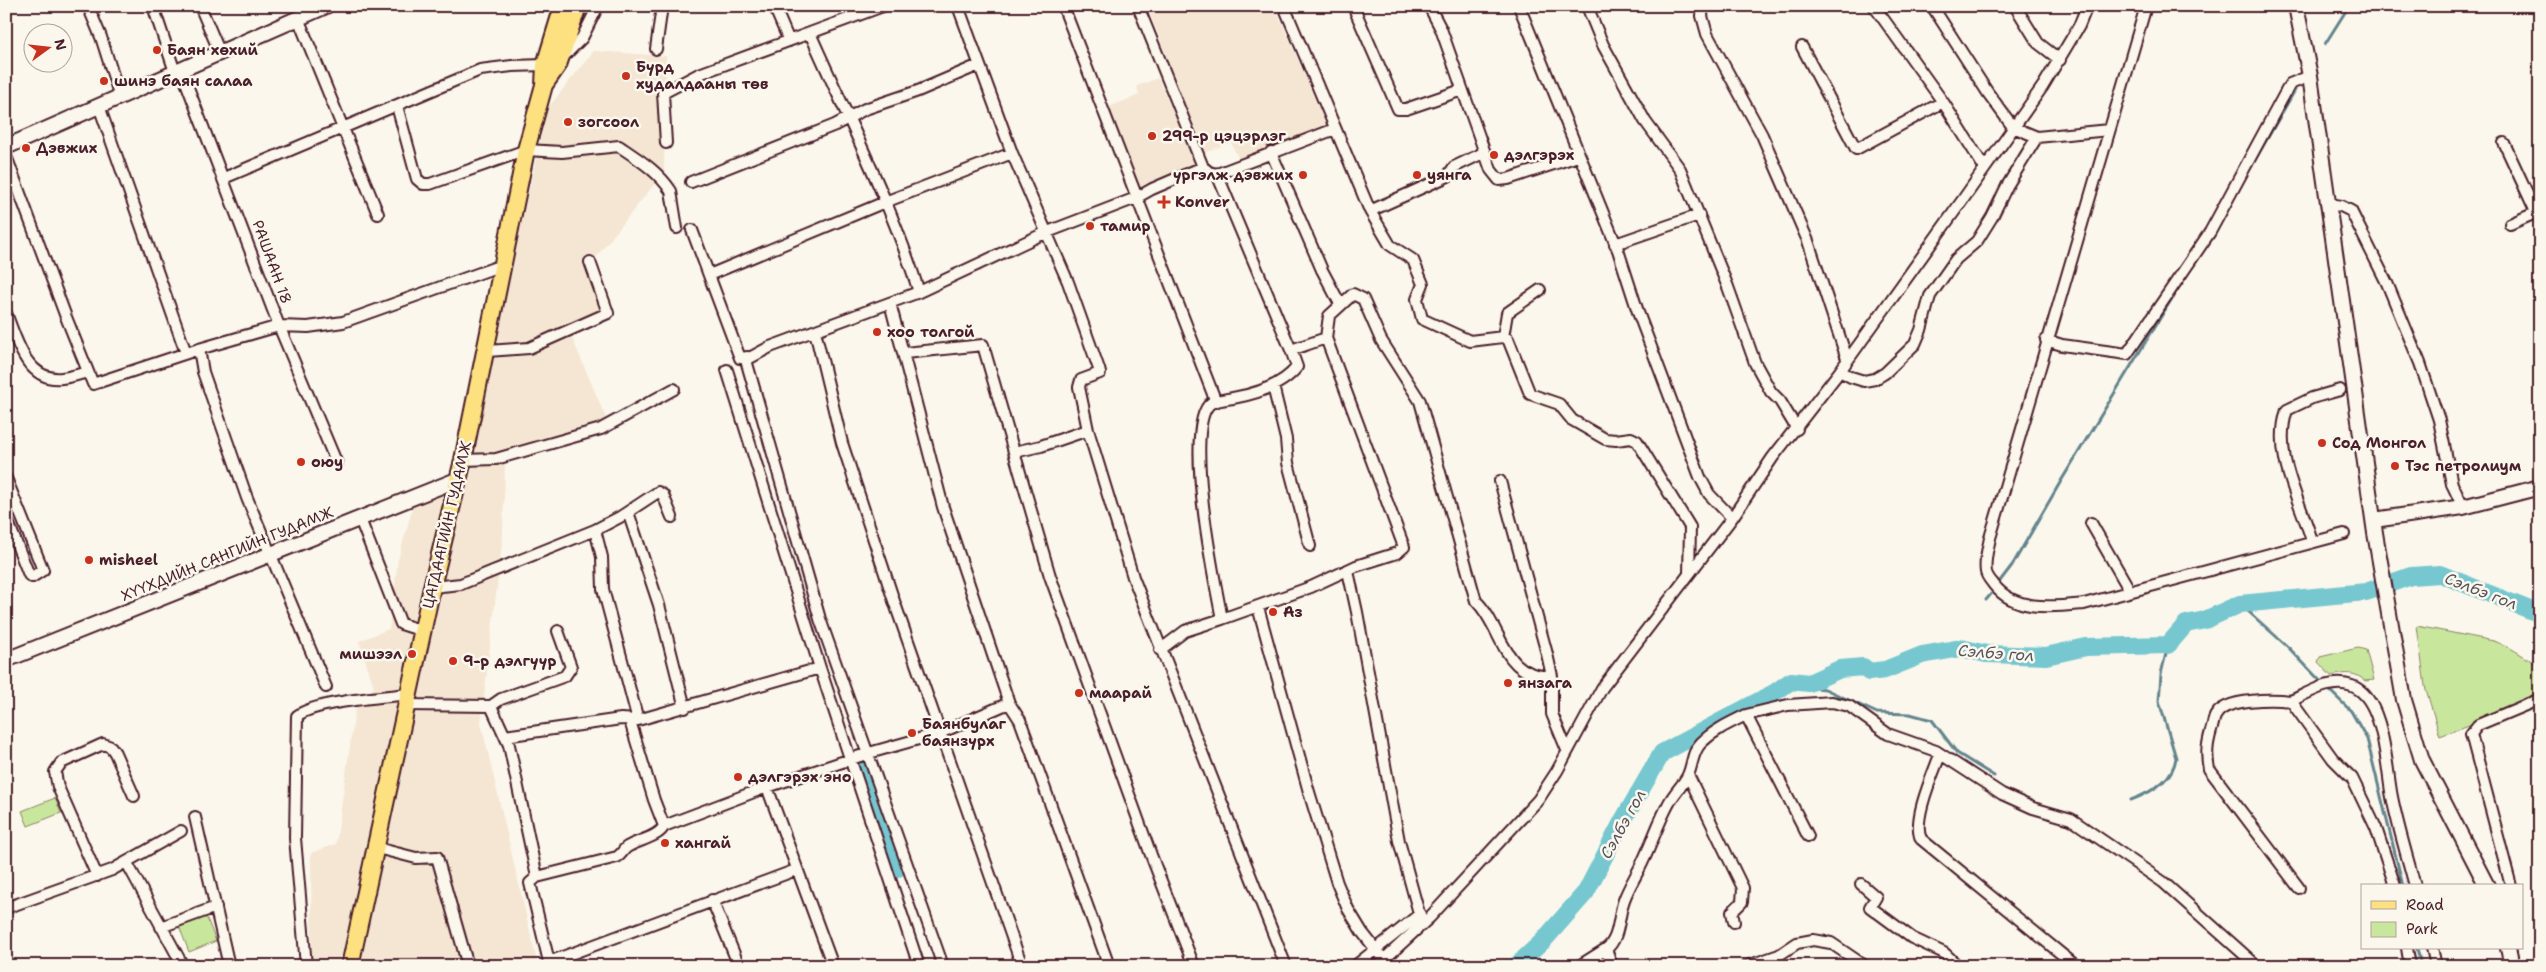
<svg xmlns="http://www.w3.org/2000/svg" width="2546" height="972" font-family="'Shantell Sans',sans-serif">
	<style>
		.built { fill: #f4e6d2 }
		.green { fill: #c9e69d; stroke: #8a8264 }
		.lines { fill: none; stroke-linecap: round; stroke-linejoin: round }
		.stream { stroke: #64848d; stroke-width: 3 }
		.river { stroke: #76c7cf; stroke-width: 18 }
		.street-casing { stroke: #4a1f2b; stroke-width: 14 }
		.secondary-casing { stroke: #4a1f2b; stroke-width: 18 }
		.primary-casing { stroke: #4a1f2b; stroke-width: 20 }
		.street { stroke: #fbf7ec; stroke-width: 10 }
		.secondary { stroke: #fbf7ec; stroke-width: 14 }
		.primary { stroke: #fde080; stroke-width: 16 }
		.poi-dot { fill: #c8321e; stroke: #fbf7ec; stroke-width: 2 }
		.labels { text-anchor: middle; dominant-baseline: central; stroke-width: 5; stroke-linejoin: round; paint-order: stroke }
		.poi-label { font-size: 15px; font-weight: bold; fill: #4a1f2b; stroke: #fbf7ec; text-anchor: start }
		.street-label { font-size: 15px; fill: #4a1f2b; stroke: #fbf7ec }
		.water-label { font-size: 16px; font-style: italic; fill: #57515c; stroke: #fbf7ec }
	</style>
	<rect width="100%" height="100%" fill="#fbf7ec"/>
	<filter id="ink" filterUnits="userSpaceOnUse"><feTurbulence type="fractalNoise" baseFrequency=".02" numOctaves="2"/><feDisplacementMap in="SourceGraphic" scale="10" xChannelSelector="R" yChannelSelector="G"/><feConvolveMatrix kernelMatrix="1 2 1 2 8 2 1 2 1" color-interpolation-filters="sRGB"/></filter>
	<g filter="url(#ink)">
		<path class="built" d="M1147,6H1275L1326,125L1239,160L1231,142L1204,153Z
			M594,51L666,56L664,172L593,261L612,315L570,333L608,423L505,463L503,535L481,723L538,966H312L311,853L336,844L355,710L374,687L359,641L389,629L398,560L414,503L464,483L547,109Z
			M1158,78L1196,165L1141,190L1109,107L1139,95L1137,86Z"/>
		<path class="green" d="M2417,626L2494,641L2507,646L2540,666V695L2516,707L2440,736L2425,686Z
			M2358,648L2366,650L2374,680L2365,681C2354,671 2345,673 2331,676L2318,662L2320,657Z
			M55,798L61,813L28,826L22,811Z
			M206,916L216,941L189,952L179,926Z"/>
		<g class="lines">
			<path class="stream" d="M2325,44L2349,6
				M2243,181L2295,90
				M2000,581L2013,564L2061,481L2182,282
				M1986,600L1991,594
				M2240,604L2289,648L2323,684
				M2327,688L2351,711L2367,739L2403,886
				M1774,693L1797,686L1825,689L1877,713L1910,714L1932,720L1957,753L1994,776
				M2131,800C2150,793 2173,780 2176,758L2159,701L2161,674L2168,645
				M2417,948L2421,966"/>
			<path class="river" d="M863,763L898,868
				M1516,966L1543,941L1586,892L1622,822L1662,753L1774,693L1791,681L1809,683L1840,669L1863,667L1869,672L1885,670L1922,655L1961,648L1986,654L2046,656L2086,647L2168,645L2186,624L2205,620L2240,604L2366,592L2411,576L2440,574L2540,614"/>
			<g class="street-casing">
				<path id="street" d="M88,6L101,37L120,97
					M153,6L175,72
					M200,6L220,53
					M774,6L789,41
					M958,6L1012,153L1068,282L1099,369L1100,373L1081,380L1079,387L1088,430L1133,577L1286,966
					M1063,6L1216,402
					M1138,6L1203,167L1209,172L1217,174L1335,129
					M1284,6L1370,211L1448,176L1454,167L1485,152
					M1353,6L1398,109H1406L1462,90
					M1429,6L1441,29L1491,170L1499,180L1508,179L1578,156
					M1519,6L1618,250L1639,315L1700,477L1709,494L1732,518
					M1587,6L1603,45L1645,121L1680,169L1728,287L1755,363L1771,392L1780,401L1797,429
					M1703,6L1702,16L1707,34L1762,135L1808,241L1847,359
					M1874,6L1943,102L1984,167
					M1932,6L1988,93L2013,127L2037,137L2109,130
					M2015,6L2038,43L2060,60
					M2146,6L1990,538C1988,549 1984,560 1986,572C1987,577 1991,581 1994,585C2015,612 2053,607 2084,604L2344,534
					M298,18L378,214
					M810,33C848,119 891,203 919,292
					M1802,47L1856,149L1943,102
					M656,49L662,6
					M563,57L582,38L598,6
					M181,69L279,326L337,464
					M99,106L186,353
					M397,106L417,179L423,184H430L526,150L562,152L619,146C638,159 658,171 671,191L677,228
					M666,143L663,93L699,74L883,6
					M2504,143L2536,212
					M1271,152L1322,270L1340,304
					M6,156L66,317L93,384L199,349L279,326L308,327L343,322L502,265
					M1217,174L1291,350L1326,338
					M224,178L480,70L512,66L545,65
					M691,182L835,125L865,109L918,91L979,65
					M2329,204L2341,206L2351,211L2387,283L2420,363L2439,420L2452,484L2463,507
					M1370,211L1390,245L1413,260L1423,284L1417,299L1422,319L1470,341L1503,337L1508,339L1530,394L1559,404L1572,420L1605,439L1616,440L1631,438L1637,441L1690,527L1689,574
					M2510,224L2540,211
					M692,230L740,358L748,357
					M1615,244L1699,215
					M709,275L885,202L1012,153
					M890,303L943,507L1009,703L1020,720L1109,966
					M6,313C16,338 26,382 62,378C71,377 80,374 88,372
					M815,331L842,443L894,601L1022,966
					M1503,337L1507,313L1540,290
					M2046,340L2062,345L2127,354L2210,232L2290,84L2310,76
					M199,349L203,372L247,498L326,687
					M487,351L529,348L608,313L590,262
					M905,353L983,345L1050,576L1151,855L1194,966
					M727,370L820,668L919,966
					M1840,371L1851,377L1864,381L1875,379L1885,373L1915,344L1921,330L1930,296L1956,259L1977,241L1992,217L2007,186L2037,137
					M1273,386L1286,439L1288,463L1310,546
					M1014,452L1041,446L1088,430
					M463,460L496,459L601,429L674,389
					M6,478L43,570L32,577L29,575L6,517
					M1500,481L1547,654L1552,676V714L1567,750
					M628,512L659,605L685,708
					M360,519L401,624L423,631
					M2091,523L2130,591
					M595,530L602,557L603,589L638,720
					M2312,541C2300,499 2272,455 2287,410L2312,398L2340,390
					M1348,571L1357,612L1399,841L1422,924
					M432,587L461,584L595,530L620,517L658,492L663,495L672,517
					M1258,607L1309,792L1337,883L1348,909L1362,932L1384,960
					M1222,619L1311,587L1356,566L1397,553L1404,547L1326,338L1329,316L1353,294L1363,299L1381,340L1420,401L1476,601C1503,627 1502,679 1552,676
					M1160,650L1185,631L1222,619C1215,584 1182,423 1211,403C1217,400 1227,399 1233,398C1255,394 1283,385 1297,367L1291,350
					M2291,701C2310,692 2331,678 2352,686C2385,698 2386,768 2392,797C2398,827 2407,856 2415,886
					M407,705L491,706L509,745L537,877L530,883L550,966
					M491,706L501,699L565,676L571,667L558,631
					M630,721L654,800L664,826L767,787L869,753L940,733L1009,703
					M505,736L621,719L638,720L820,668
					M1940,755C1933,774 1912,820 1921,839L2076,966
					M1688,775L1743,888L1742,902L1732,912L1734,922
					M767,787L833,966
					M195,817L229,966
					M1808,836L1746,715L1788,705L1832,702L1849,706L1888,734L1936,751L2002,794L2033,808L2071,819L2163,882L2257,966
					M377,848L416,858L437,857L468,966
					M127,863L183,966
					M97,876L58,787L55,772L61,763L103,744L111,747L115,753L134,796
					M537,877L617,857C623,854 623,848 629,846C639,840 659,837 664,826
					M1861,884L1876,897L1870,907L1912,938L1944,953L1958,966
					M2511,886L2471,734L2478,725L2540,699
					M2299,888L2209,769C2206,754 2207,745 2211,731C2213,726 2213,719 2216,715C2226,698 2273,699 2291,701L2333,759L2352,778L2376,828L2395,886
					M712,900L739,966
					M6,908L112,870L181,831
					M161,927L216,907
					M2407,948L2410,966
					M2432,948L2436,966
					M1606,949C1620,939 1618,916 1624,900C1629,886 1638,873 1644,859C1653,840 1659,821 1669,803C1674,793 1684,784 1688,775C1693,764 1692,752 1701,743C1714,730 1730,723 1746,715
					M549,962L796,870
					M306,966L295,838L297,716C315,701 384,697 409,694
					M943,966L820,619L746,360L770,347L919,292L1045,233L1136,198L1152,189L1203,167
					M1355,966L1420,914
					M1377,966L1430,917L1538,800L1557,771L1602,688L1732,518L1773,457L1840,371L1964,198L2043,86L2079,26L2087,6
					M1579,966L1606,949L1612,966
					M1747,966L1779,955L1797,943L1813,940L1831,943L1865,966"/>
			</g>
			<g class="secondary-casing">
				<path id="secondary" d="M2296,6L2310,76L2375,533L2404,700L2422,760L2487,886
					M6,147L326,6
					M2374,520L2463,507L2540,487
					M6,660L459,479
					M2508,948L2512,966"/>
			</g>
			<g class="primary-casing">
				<path id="primary" d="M544,85L558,65L578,6
					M350,966L432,587L463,460L526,150L544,85L545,65L563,6"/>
			</g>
			<use href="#street" class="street"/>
			<use href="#secondary" class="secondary"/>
			<use href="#primary" class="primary"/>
		</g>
	</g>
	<g class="poi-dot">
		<circle cx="157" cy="50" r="5"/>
		<circle cx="626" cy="76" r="5"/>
		<circle cx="104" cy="81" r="5"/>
		<circle cx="568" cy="122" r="5"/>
		<circle cx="1152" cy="136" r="5"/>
		<circle cx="26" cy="148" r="5"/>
		<circle cx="1494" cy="155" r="5"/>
		<circle cx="1303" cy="175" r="5"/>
		<circle cx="1417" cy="175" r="5"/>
		<path d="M1161.5 194.5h5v5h5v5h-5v5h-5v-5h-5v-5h5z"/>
		<circle cx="1090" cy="226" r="5"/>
		<circle cx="877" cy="332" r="5"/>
		<circle cx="2322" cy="443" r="5"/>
		<circle cx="301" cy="462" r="5"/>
		<circle cx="2395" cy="466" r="5"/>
		<circle cx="89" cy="560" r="5"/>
		<circle cx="1273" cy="612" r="5"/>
		<circle cx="412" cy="654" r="5"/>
		<circle cx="453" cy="661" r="5"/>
		<circle cx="1508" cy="683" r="5"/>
		<circle cx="1079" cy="693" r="5"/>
		<circle cx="912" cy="733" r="5"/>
		<circle cx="738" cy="777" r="5"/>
		<circle cx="665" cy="843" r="5"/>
	</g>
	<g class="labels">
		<g class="poi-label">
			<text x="167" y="50">Баян хөхий</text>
			<text x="636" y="67">Бүрд<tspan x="636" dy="17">худалдааны төв</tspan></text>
			<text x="114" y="81">шинэ баян салаа</text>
			<text x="578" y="122">зогсоол</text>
			<text x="1162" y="136">299-р цэцэрлэг</text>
			<text x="36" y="148">Дэвжих</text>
			<text x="1504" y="155">дэлгэрэх</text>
			<text x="1293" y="175" text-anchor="end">үргэлж дэвжих</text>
			<text x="1427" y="175">уянга</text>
			<text x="1175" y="202">Konver</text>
			<text x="1100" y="226">тамир</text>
			<text x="887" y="332">хоо толгой</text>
			<text x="2332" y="443">Сод Монгол</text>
			<text x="311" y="462">оюу</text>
			<text x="2405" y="466">Тэс петролиум</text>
			<text x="99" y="560">misheel</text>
			<text x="1283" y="612">Аз</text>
			<text x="402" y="654" text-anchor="end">мишээл</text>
			<text x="463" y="661">9-р дэлгүүр</text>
			<text x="1518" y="683">янзага</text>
			<text x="1089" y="693">маарай</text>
			<text x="922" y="724">Баянбулаг<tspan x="922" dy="17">баянзүрх</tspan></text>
			<text x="748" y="777">дэлгэрэх эно</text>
			<text x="675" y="843">хангай</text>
		</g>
		<g class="street-label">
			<text transform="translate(272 262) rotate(70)">РАШААН 18</text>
			<text transform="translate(447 525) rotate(-77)">ЦАГДААГИЙН ГУДАМЖ</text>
			<text transform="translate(227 554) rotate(-22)">ХҮҮХДИЙН САНГИЙН ГУДАМЖ</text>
		</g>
		<g class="water-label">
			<text transform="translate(2481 591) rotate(21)">Сэлбэ гол</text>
			<text transform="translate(1996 653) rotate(4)">Сэлбэ гол</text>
			<text transform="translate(1623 824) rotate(-61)">Сэлбэ гол</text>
		</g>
	</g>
	<rect width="2546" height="972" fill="none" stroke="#fbf7ec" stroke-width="25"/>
	<rect x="12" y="12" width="2521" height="947" fill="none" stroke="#4a1f2b" stroke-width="2" filter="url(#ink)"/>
	<rect x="2361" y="884" width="162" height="65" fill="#fbf7ec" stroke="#b4a19f"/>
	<rect x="2371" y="901" width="25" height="8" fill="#fde080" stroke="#b4a19f"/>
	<text x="2406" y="910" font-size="15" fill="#4a1f2b">Road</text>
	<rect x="2371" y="922" width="25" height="15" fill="#c9e69d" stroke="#b4a19f"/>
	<text x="2406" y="934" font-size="15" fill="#4a1f2b">Park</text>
	<g transform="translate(48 48) rotate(75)"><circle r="24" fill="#fbf7ec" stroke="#b4a19f"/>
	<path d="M0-4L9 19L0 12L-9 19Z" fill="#c8321e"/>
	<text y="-8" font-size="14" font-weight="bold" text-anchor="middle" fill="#4a1f2b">N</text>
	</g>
</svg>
